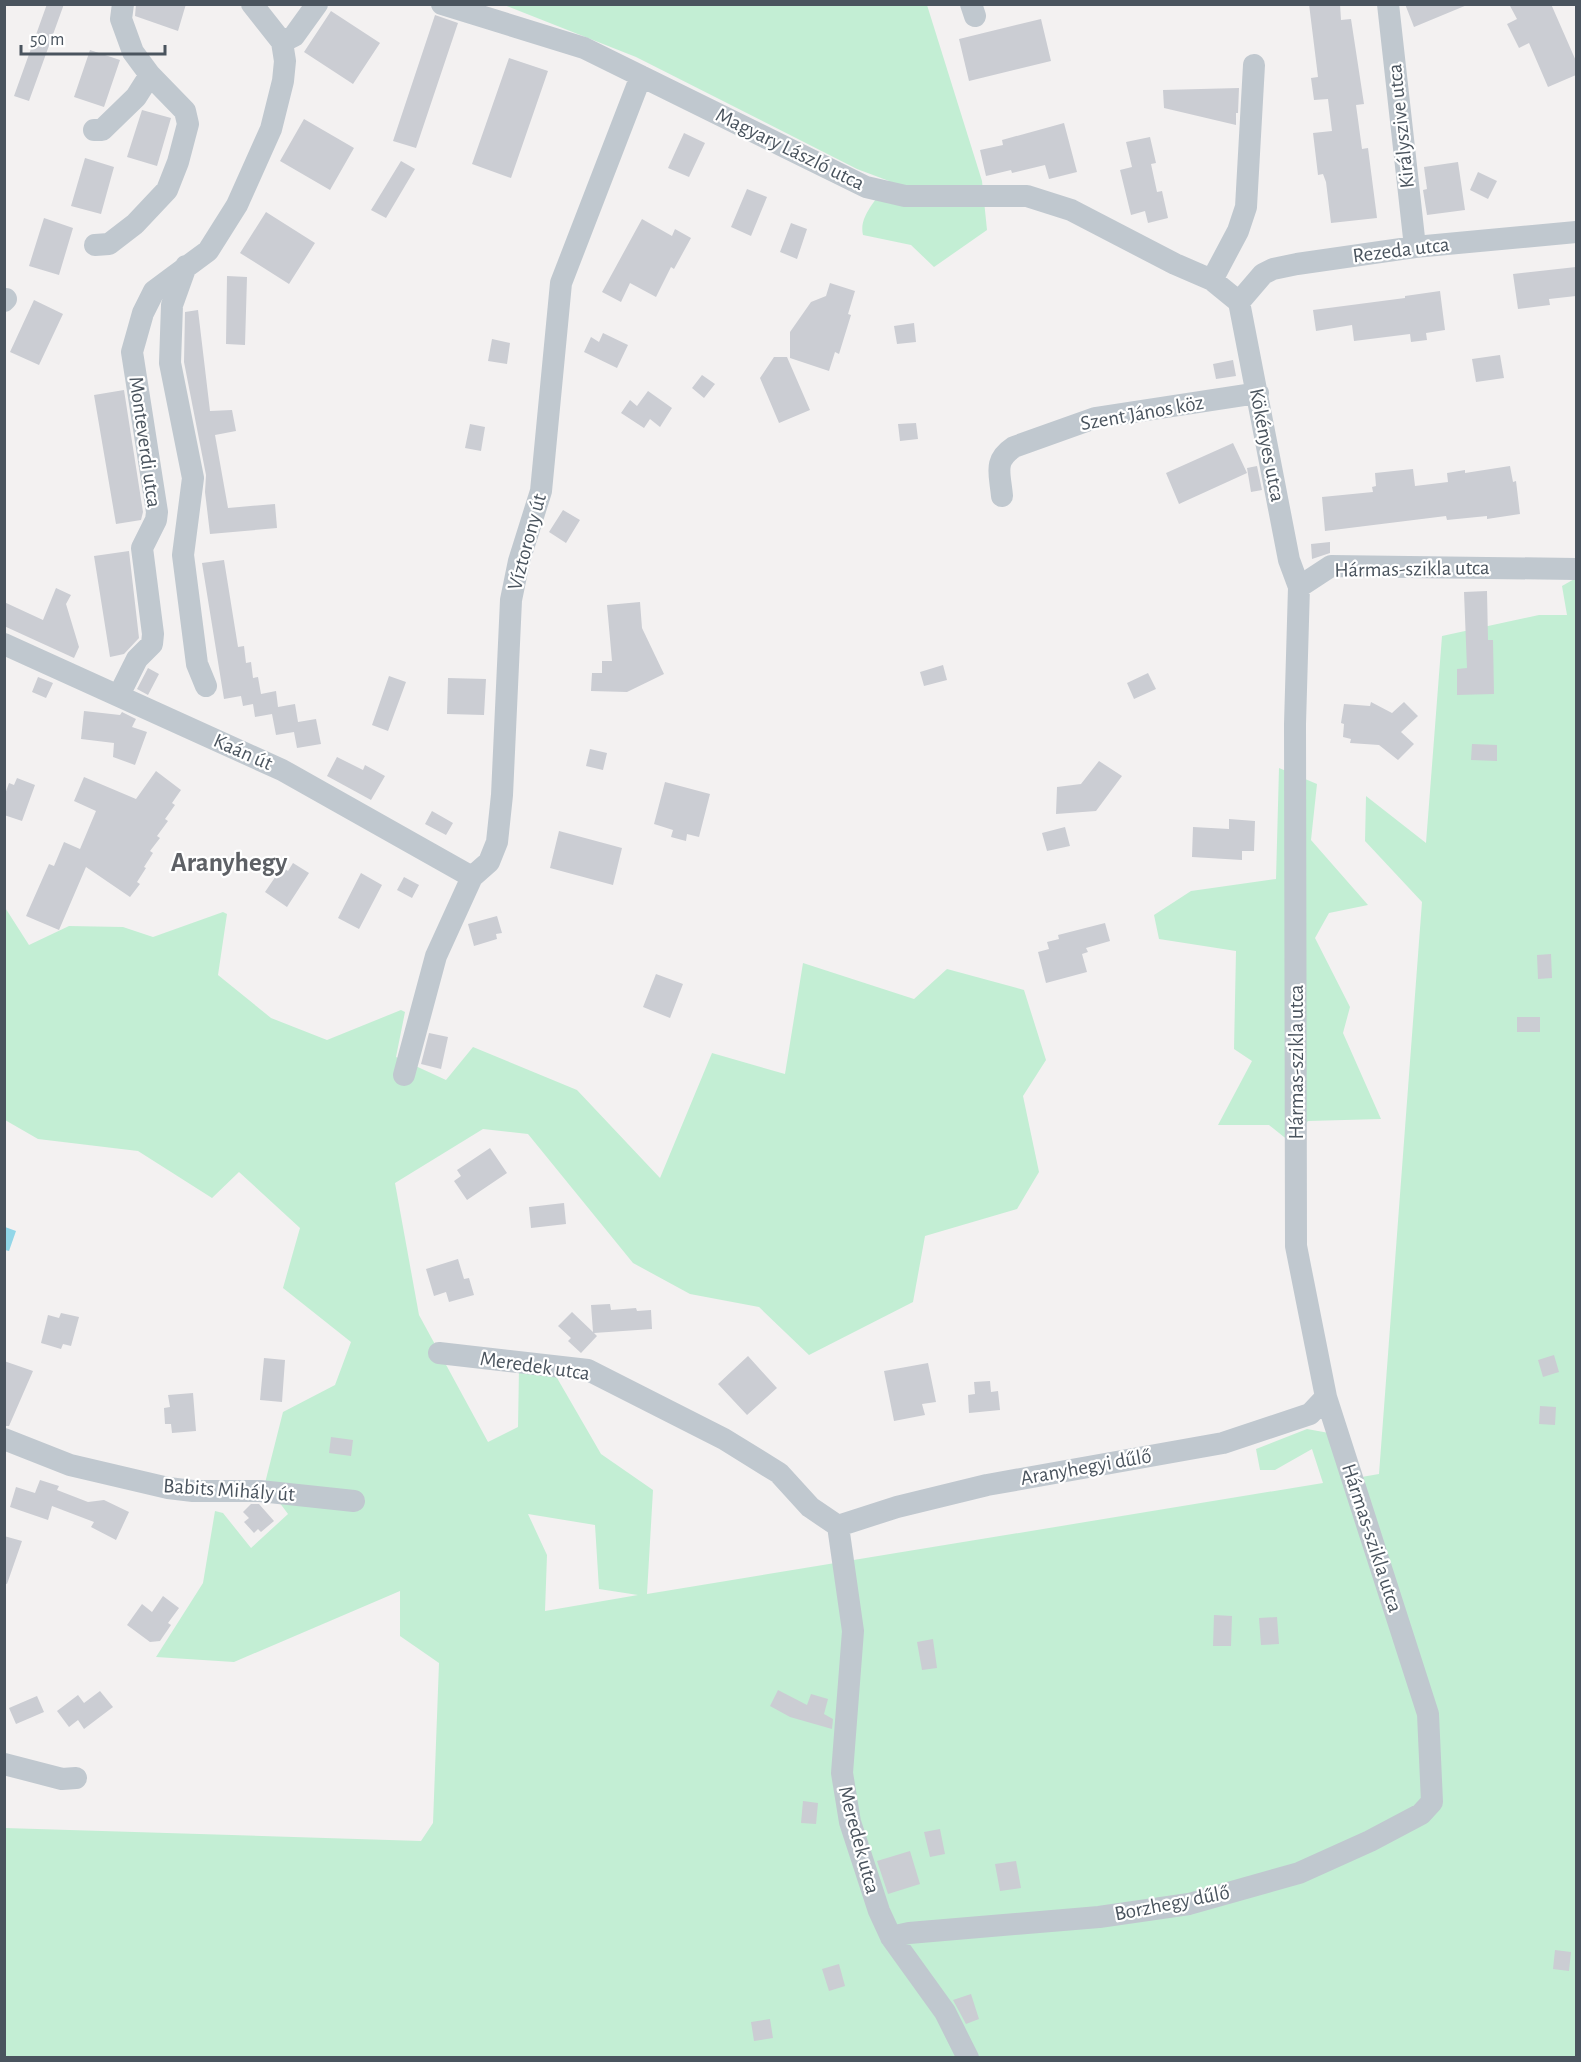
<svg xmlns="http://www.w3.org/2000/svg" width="1581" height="2062" font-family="'Alegreya Sans',sans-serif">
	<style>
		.green { fill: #c3eed4; fill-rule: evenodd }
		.water { fill: #92d6e8 }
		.building { fill: #cbcdd3 }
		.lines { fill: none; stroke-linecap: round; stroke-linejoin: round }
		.street { stroke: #c0c8cf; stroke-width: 22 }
		.labels { text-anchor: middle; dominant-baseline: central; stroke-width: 4.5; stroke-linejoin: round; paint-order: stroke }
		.street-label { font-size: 21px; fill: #4a545e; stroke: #fff }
		.district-label { font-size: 27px; font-weight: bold; fill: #5e6166; stroke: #fff }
	</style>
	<rect width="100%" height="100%" fill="#f3f1f1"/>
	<path class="green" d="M504,5H927L982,181L987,230L934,267L911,245L863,235C858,215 880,197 889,181L857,169L636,57Z
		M1576,578V2057H5V1828L421,1841L433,1823L439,1663L400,1636V1591L234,1662L156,1657L203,1583L215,1511L223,1513L251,1548L288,1514L265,1483L283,1412L335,1385L351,1342L283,1288L300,1228L239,1172L212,1198L138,1151L38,1139L5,1120L4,906L29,945L69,926L123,927L153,937L223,912L227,914L218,975L271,1018L327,1040L401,1010L405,1012L396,1057L446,1080L473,1047L577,1090L660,1178L712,1053L785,1074L803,963L914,999L947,969L1024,990L1046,1060L1023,1096L1039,1172L1017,1209L925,1236L913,1302L809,1355L759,1307L690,1294L633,1263L528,1134L483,1129L395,1183L419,1315L488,1442L518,1427L519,1369L553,1371L601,1454L653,1490L647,1594L1323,1483L1312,1449L1275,1470H1260L1256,1449L1307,1429L1329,1433L1344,1480L1379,1474L1422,902L1365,841L1366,796L1426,843L1442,636L1539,615H1567L1562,586ZM528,1514L595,1525L599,1589L638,1595L545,1611L547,1555Z
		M1279,768L1317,784L1311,840L1368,905L1329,913L1315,938L1350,1007L1343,1033L1381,1119L1308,1121L1289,1141L1269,1125H1218L1252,1061L1234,1049L1236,951L1159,939L1154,915L1191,891L1276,879Z"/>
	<path class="water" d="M5,1227L16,1231L9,1251L5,1250Z"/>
	<path class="building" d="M47,4H64L29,101L14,96Z
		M136,4H186L178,31L135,16Z
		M1309,4H1340L1341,20L1351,19L1364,104L1356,105L1362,149L1368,148L1377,218L1331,223L1326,182L1323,174L1318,175L1313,133L1332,131L1328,99L1314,100L1311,78L1318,77Z
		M1405,4H1467V5L1414,27Z
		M1509,4H1551L1576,61V75L1548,87L1529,43L1519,48L1507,24L1517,19Z
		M331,11L380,43L353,84L304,52Z
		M435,15L458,23L416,148L393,141Z
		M1041,19L1051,61L969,81L959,39Z
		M90,50L120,60L104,107L74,97Z
		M509,58L548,71L511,178L472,164Z
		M1239,88L1238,113H1236V125L1164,108L1163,90Z
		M142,110L171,118L157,166L127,157Z
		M304,119L354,148L330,190L280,161Z
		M1064,123L1077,172L1049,179L1045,165L1012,173L1011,170L986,176L980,150L1003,145L1002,140Z
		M684,133L705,143L689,177L668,168Z
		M1150,137L1156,163L1151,164L1157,192L1162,191L1168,218L1148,223L1145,211L1131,215L1120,170L1132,167L1126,142Z
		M85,158L114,167L101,214L71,206Z
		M401,161L415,169L386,218L371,210Z
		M1458,162L1465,210L1427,215L1423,190L1427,189L1424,167Z
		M1478,172L1497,181L1488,199L1470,190Z
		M747,189L767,197L751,236L731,227Z
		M266,212L315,243L289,284L240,253Z
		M44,218L73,228L59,275L29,266Z
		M642,219L672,236L675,229L691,238L674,269L671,267L656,297L630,283L621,302L602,292Z
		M791,223L807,229L797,259L780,252Z
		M1576,267V296L1549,299L1550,305L1518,309L1513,274Z
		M227,276L247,277L245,345L226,344Z
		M830,283L855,291L848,314L851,315L839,354L835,352L829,371L790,358V332L811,302L826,296Z
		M1440,291L1445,330L1426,333L1427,340L1411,342L1410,334L1354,341L1352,325L1316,331L1313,310L1405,298V296Z
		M34,300L63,314L39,365L10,352Z
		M198,310L210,411L232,410L236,431L215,435L228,508L275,504L277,528L210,534L205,492L206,475L184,362L185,312Z
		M914,323L916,342L897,344L894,326Z
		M603,333L628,345L617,368L584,352L591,337L599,342Z
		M492,339L510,343L507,364L488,361Z
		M1500,355L1504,378L1476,382L1472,359Z
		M774,357H787L810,410L779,423L760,378Z
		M1233,360L1236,376L1216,379L1213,364Z
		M702,375L715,384L704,398L692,388Z
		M124,390L143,512L141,520L116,524L94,395Z
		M648,391L672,408L660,427L650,419L644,428L621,413L630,400L637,406Z
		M916,423L918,439L900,441L898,424Z
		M470,424L485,427L481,451L465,448Z
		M1233,443L1247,473L1179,504L1166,473Z
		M1257,466L1262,490L1251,492L1247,468Z
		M1510,466L1513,482L1516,481L1520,514L1487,519V516L1447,520L1446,516L1325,531L1322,497L1373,492L1372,487L1376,486L1375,473L1413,469L1415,486L1448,482L1447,473L1465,470V473Z
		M563,510L580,520L566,543L549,532Z
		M1330,542V553L1312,559L1311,544Z
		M129,551L139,638L124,654L110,657L94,556Z
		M224,560L238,647L244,646L246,663L251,662L253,678L258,677L261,694L276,691L278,707L295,704L298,722L316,719L321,744L297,748L294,732L276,735L272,714L255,717L253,704L243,706L241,696L224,699L202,563Z
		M56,588L71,595L66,604L79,647L74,658L4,626V602L43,620Z
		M1487,591L1488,640H1493L1494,694L1457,695V669L1467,668L1464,592Z
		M640,602L642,628L664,674L627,692L591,691L592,673H602V661H612L607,605Z
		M943,665L947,680L924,686L920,672Z
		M148,668L159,674L148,695L137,689Z
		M1148,673L1156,689L1134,699L1127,683Z
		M389,676L406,682L388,731L372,725Z
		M38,677L53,683L46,698L32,692Z
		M448,678L486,679L484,715L447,714Z
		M1371,702L1392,713L1404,702L1418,716L1401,732L1414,744L1398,760L1379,745L1350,743L1351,739L1343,737L1344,724L1341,723L1344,704L1370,706Z
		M84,711L120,715L122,712L136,719L132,727L147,732L135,765L113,757L114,743L81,739Z
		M1472,744L1497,745V761L1471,760Z
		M590,749L607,753L603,770L586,766Z
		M337,757L363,770L365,765L385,776L371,800L327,776Z
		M1099,761L1122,776L1096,811L1056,814L1057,787L1081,784Z
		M156,771L181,790L172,803L175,805L165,819L168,821L157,836L160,838L150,851L153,853L144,867L146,868L137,882L140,884L130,897L86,867L59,930L26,916L49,864L54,866L64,842L80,849L96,811L74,801L84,777L136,799Z
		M17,778L35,785L22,821L4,815V797L9,783L14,785Z
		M665,782L710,794L699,837L687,834L686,841L671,837L673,830L654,824Z
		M432,811L453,823L446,835L425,824Z
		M1229,819L1255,821L1254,851H1242V860L1192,857L1193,827L1229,829Z
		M1065,827L1070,846L1047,851L1042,833Z
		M559,831L622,848L613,885L550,868Z
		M293,863L309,873L287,907L265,892L282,867L288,871Z
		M361,873L382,885L359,929L338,918Z
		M404,877L419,885L412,898L397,890Z
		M497,916L502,933L496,934L497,939L474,946L468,924Z
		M1105,923L1110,941L1086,948L1088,952L1082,954L1087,972L1046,983L1038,952L1049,949L1047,942L1059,939L1058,935Z
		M1551,954L1552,978L1538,979L1537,955Z
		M656,974L683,984L670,1018L643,1007Z
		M1517,1017H1540V1032H1517Z
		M429,1033L448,1037L441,1069L421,1064Z
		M490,1148L507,1173L467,1200L454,1181L461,1176L457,1170Z
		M564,1203L566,1224L531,1228L529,1207Z
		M458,1259L464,1279L469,1278L474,1295L449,1302L446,1292L434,1296L426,1269Z
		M610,1304L611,1310L636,1308L637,1311L651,1310L652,1329L594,1333L597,1336L581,1353L568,1341L571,1338L558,1326L572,1312L593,1332L591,1305Z
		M61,1313L79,1317L71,1346L63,1344L61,1349L41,1343L48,1315L59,1318Z
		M1554,1355L1559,1372L1543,1377L1538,1360Z
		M748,1356L777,1388L747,1415L718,1384Z
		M264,1358L285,1360L282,1402L260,1400Z
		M4,1361L33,1371L9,1426H4Z
		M928,1363L936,1402L922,1404L925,1415L894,1421L884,1371Z
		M990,1381L991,1392L998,1391L1000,1410L969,1413L968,1395L975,1394L974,1382Z
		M193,1393L196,1431L172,1433L171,1424H165L164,1408L170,1407L168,1395Z
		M1540,1406L1556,1407L1555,1425L1539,1424Z
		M331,1437L353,1440L351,1456L329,1453Z
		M40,1480L59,1486L57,1490L88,1502L104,1500L129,1512L116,1540L91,1527L94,1522L52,1506L48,1520L10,1507L16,1487L35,1493Z
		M251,1504H259L274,1521L261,1532L258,1529L254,1533L244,1522L249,1518L243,1512Z
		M4,1536L22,1541L7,1584L4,1583Z
		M163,1596L179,1608L168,1623L171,1625L160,1641L150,1642L127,1625L142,1604L152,1612Z
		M1214,1615L1232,1616L1231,1646H1213Z
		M1277,1617L1279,1644L1261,1645L1259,1618Z
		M933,1639L937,1668L922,1670L917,1642Z
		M778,1690L807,1705L811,1694L828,1699L824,1714L833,1719L832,1729L790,1717L770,1706Z
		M100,1691L113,1707L84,1729L78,1720L69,1727L57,1711L78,1695L84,1703Z
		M37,1696L44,1712L16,1724L9,1708Z
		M803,1801L818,1803L816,1824L801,1823Z
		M940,1829L945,1854L930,1857L924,1832Z
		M910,1851L920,1884L888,1894L877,1861Z
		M1016,1861L1021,1888L1000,1891L995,1864Z
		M1555,1950L1571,1952L1569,1971L1553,1969Z
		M839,1964L845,1986L829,1991L822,1969Z
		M971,1994L979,2019L966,2024L953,2000Z
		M770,2019L773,2038L754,2041L751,2022Z"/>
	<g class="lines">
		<path class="street" d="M252,4L282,42
			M442,4L584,48L866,187L905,196H1027L1071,210L1175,264L1212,280L1239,302
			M971,4L975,16
			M1388,4L1415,247
			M282,42L294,36L317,4
			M94,130H102L136,97L150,75
			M95,245L109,244L135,224L167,190L178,162L188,124L185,111L150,75L133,52L121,19L123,4
			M186,266L172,305L170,363L193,478L183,555L197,664L206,686
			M1212,280L1238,231L1246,207L1254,65
			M4,301L6,299
			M1239,302L1263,274L1273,269L1297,264L1415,247L1576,232
			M1002,496C1000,473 993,461 1014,447L1095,418L1258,393
			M1299,587L1331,566L1576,569
			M4,644L282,770L472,877
			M119,695L137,659L152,644L153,634L142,548L156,520L157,512L132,352L143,313L154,291L208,251L237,205L271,129L283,81L285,61L282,42
			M404,1075L436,956L472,877L489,862L497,842L502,795L511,600L519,561L541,491L561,283L641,76
			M439,1353L588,1370L724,1439L779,1473L810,1507L838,1526
			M4,1439L70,1465L168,1488L193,1491H260L354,1501
			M838,1526L853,1631L842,1773L850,1822L879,1911L891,1937L945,2012L968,2058
			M838,1526L897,1507L987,1485L1223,1443L1310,1414L1326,1397
			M4,1764L62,1779L76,1778
			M891,1937L909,1933L1099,1917L1189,1904L1299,1873L1370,1841L1421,1814L1432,1802L1428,1714L1326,1397L1296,1246L1295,724L1299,587L1289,560L1239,302"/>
	</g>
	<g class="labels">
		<g class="street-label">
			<text transform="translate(1401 126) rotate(-96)">Királyszive utca</text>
			<text transform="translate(790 149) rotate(26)">Magyary László utca</text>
			<text transform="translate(1401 250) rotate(-7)">Rezeda utca</text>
			<text transform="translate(1142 413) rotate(-10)">Szent János köz</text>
			<text transform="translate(145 442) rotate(82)">Monteverdi utca</text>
			<text transform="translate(1267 445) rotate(79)">Kökényes utca</text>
			<text transform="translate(527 542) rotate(-75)">Víztorony út</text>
			<text transform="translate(1412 569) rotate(-1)">Hármas-szikla utca</text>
			<text transform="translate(243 752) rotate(24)">Kaán út</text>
			<text transform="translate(1296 1062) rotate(-90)">Hármas-szikla utca</text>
			<text transform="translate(535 1366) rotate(8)">Meredek utca</text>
			<text transform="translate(1086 1467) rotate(-10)">Aranyhegyi dűlő</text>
			<text transform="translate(229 1490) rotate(4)">Babits Mihály út</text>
			<text transform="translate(1372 1538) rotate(72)">Hármas-szikla utca</text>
			<text transform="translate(859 1840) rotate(75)">Meredek utca</text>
			<text transform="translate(1172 1903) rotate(-11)">Borzhegy dűlő</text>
		</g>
		<g class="district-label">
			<text x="229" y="862">Aranyhegy</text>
		</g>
	</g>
	<rect width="1581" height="2062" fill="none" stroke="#4a545e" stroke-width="12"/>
	<path d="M21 45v9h144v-9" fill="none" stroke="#4a545e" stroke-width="3"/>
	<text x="30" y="45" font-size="18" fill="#4a545e" stroke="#ffffff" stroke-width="4.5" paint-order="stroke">50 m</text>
</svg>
